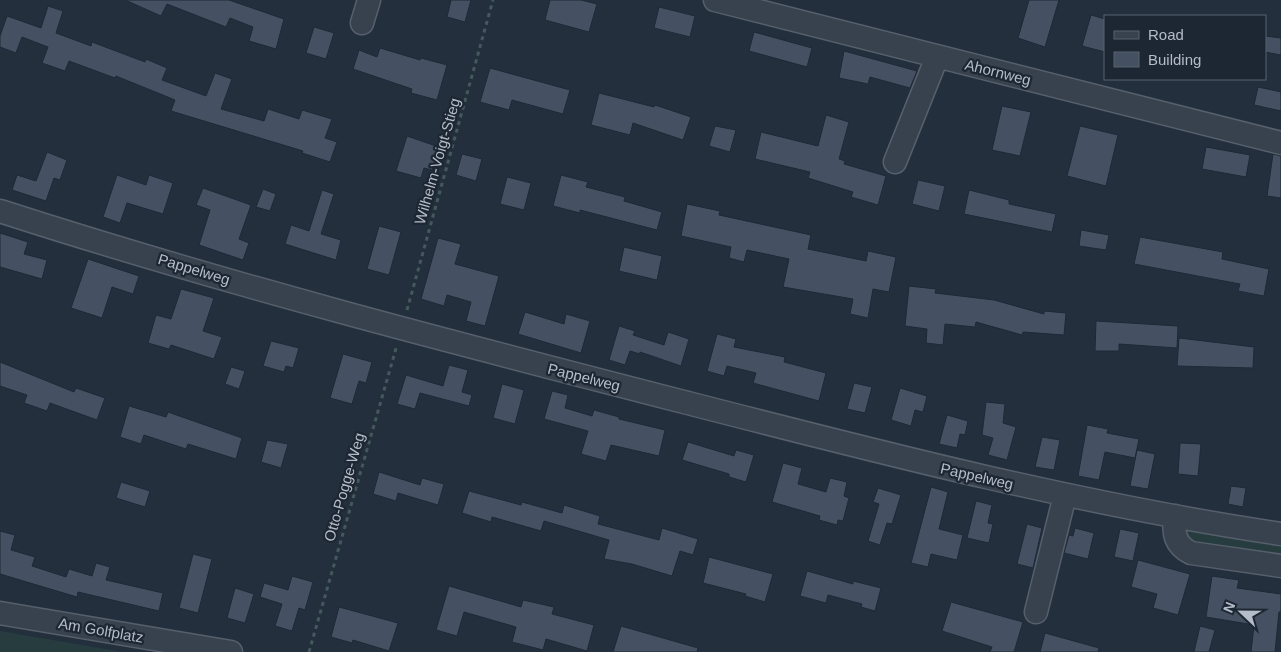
<svg xmlns="http://www.w3.org/2000/svg" width="1281" height="652" font-family="Arial,sans-serif">
	<style>
		.green { fill: #263c3f }
		.building { fill: #455162; stroke: #1f2835 }
		.lines { fill: none; stroke-linecap: round; stroke-linejoin: round }
		.minor-casing { stroke: #565f6c; stroke-width: 25 }
		.path { stroke: #44595c; stroke-width: 3; stroke-dasharray: 4 4; stroke-linecap: butt }
		.minor { stroke: #38414e; stroke-width: 22 }
		.labels { text-anchor: middle; dominant-baseline: central; stroke-width: 4.5; stroke-linejoin: round; paint-order: stroke }
		.street-label { font-size: 15px; fill: #b4bcc9; stroke: #1d2633 }
	</style>
	<rect width="100%" height="100%" fill="#242f3e"/>
	<path class="green" d="M1182,527L1281,541V559L1192,548Z
		M0,631L123,652H0Z"/>
	<path class="building" d="M125,0H229L284,19L276,49L249,41L253,27L230,18L226,27L167,4L161,16Z
		M451,0H471L465,22L447,17Z
		M550,0H581L597,4L589,32L545,20Z
		M1029,0H1059L1045,47L1018,38Z
		M48,6L63,11L56,33L91,46L92,42L145,62L146,59L167,68L162,80L206,96L215,73L232,79L221,109L264,121L268,109L299,119L302,110L332,119L325,138L337,142L330,162L302,153L303,151L171,111L175,100L116,76L115,78L69,61L65,71L42,63L48,47L22,37L16,53L0,47V36L7,16L41,28Z
		M659,7L695,16L690,37L654,28Z
		M1091,15L1105,19V52L1082,46Z
		M314,27L334,33L326,59L306,53Z
		M754,32L812,48L807,67L749,51Z
		M1265,36L1281,38V55L1265,52Z
		M380,48L420,60L421,58L447,65L437,100L411,93L412,89L353,69L359,50L377,57Z
		M844,51L917,71L910,88L870,77L868,84L839,78Z
		M490,68L570,90L563,114L512,100L509,110L480,102Z
		M1258,87L1281,92V111L1254,105Z
		M599,93L654,107L655,105L691,117L683,140L633,123L630,135L591,125Z
		M1002,106L1031,112L1020,156L992,150Z
		M826,115L849,122L839,159L845,161L844,164L886,176L878,205L851,197L853,192L808,178L810,172L755,159L761,132L818,146Z
		M715,126L736,130L730,152L709,146Z
		M1080,126L1118,135L1106,186L1067,176Z
		M407,136L439,147L432,170L424,168L421,178L396,171Z
		M1206,147L1250,155L1246,177L1202,169Z
		M47,152L67,160L60,180L54,178L46,201L12,190L17,175L36,181Z
		M462,154L482,159L476,181L456,175Z
		M1273,154L1281,156V198L1267,196Z
		M117,175L146,185L149,175L173,183L163,214L127,203L120,223L103,217Z
		M561,175L588,182L586,187L625,197L624,201L662,212L657,230L580,210V213L553,206Z
		M507,177L531,183L524,210L500,204Z
		M918,180L945,186L939,211L912,204Z
		M203,188L251,205L239,239L249,243L243,260L199,245L210,210L196,205Z
		M263,189L276,194L270,211L256,207Z
		M322,190L334,194L321,234L341,240L336,260L285,244L291,225L309,231Z
		M969,190L1009,200V204L1056,214L1052,232L964,214Z
		M687,204L720,211L719,215L811,235L808,249L866,261L868,251L896,257L889,292L873,289L868,318L850,314L853,299L783,287L789,259L747,250L744,262L729,258L731,247L681,236Z
		M379,226L401,232L389,275L367,269Z
		M1081,230L1109,235L1106,250L1079,246Z
		M0,233L28,242L24,254L47,260L42,279L0,267Z
		M1140,237L1223,252L1222,259L1269,269L1264,296L1238,291L1240,284L1134,264Z
		M438,238L461,244L455,264L499,276L485,326L466,321L471,302L447,295L444,306L421,299Z
		M624,247L662,256L657,280L619,271Z
		M88,259L139,276L133,294L112,287L102,318L71,308Z
		M909,286L936,289L935,293L994,300L1044,314V311L1066,313L1064,335L1023,332L1022,335L976,322L975,327L945,324L943,345L926,343L927,329L905,326Z
		M181,289L214,298L203,331L222,337L214,359L171,345L169,349L148,343L156,315L171,319Z
		M525,312L564,324L566,314L590,321L581,353L518,334Z
		M1096,321L1178,326L1177,348L1119,344V351H1095Z
		M619,326L635,331L633,335L664,345L668,332L689,339L681,366L640,352V354L630,351L625,365L609,360Z
		M717,334L736,339L734,347L785,357L784,362L826,373L819,401L753,383L756,373L727,366L724,376L707,371Z
		M1179,338L1254,347L1253,368L1177,366Z
		M271,341L299,348L293,368L286,366L284,372L263,366Z
		M343,354L372,362L366,383L359,381L352,404L330,398Z
		M0,362L74,392L76,388L105,398L97,420L50,403L47,411L24,403L27,395L0,386Z
		M449,365L468,370L462,392L472,395L469,406L420,393L415,409L397,404L406,375L443,386Z
		M231,367L245,371L239,389L225,384Z
		M854,383L872,387L865,413L847,409Z
		M502,384L524,390L515,424L493,418Z
		M900,388L927,396L923,412L915,410L911,426L891,420Z
		M552,391L568,395L565,408L592,416L594,410L619,417V419L665,430L659,456L611,445L606,461L581,454L588,431L544,419Z
		M986,402L1005,404L1003,423L1016,427L1007,460L988,455L993,438L982,435Z
		M129,406L166,417L168,412L242,438L236,459L188,444L186,449L144,435L141,444L120,437Z
		M947,415L968,421L965,435L960,434L957,448L939,444Z
		M1087,425L1108,429L1107,433L1139,439L1135,458L1105,452L1099,480L1078,476Z
		M1042,437L1060,440L1054,470L1035,467Z
		M267,440L288,444L281,468L261,462Z
		M688,442L734,456L736,450L754,455L746,482L729,477V474L682,460Z
		M1180,443L1201,444L1198,476L1178,474Z
		M1137,450L1155,454L1148,489L1130,486Z
		M783,463L802,468L798,484L826,492L830,478L847,482L844,496L849,498L843,521L838,520L837,525L819,520L820,516L772,502Z
		M379,472L420,485L422,478L444,484L438,505L398,493L396,501L373,494Z
		M121,482L150,491L145,507L116,498Z
		M1231,486L1246,488L1243,507L1228,504Z
		M931,487L948,492L939,529L963,535L957,560L931,554L928,567L911,563Z
		M878,488L901,495L892,524L887,523L880,545L868,541L879,504L873,502Z
		M469,491L521,505L522,502L562,513L564,505L600,516L598,524L659,540L662,528L698,539L693,555L680,551L672,576L632,564L604,559L609,540L544,521L541,531L492,517L491,522L462,513Z
		M976,501L992,505L988,523L993,524L989,543L967,538Z
		M1027,524L1042,528L1033,568L1017,564Z
		M1075,528L1094,533L1088,559L1064,553L1069,535L1073,536Z
		M1120,529L1139,533L1133,561L1114,557Z
		M0,531L15,535L11,550L35,557L32,566L66,577L69,569L92,576L96,563L110,567L106,580L163,593L159,611L78,592L77,597L0,574Z
		M193,554L212,559L198,613L179,608Z
		M709,557L773,574L765,602L745,596L746,594L703,583Z
		M1138,560L1190,574L1178,615L1153,608L1157,594L1131,587Z
		M807,571L853,584V581L881,588L875,611L861,607L862,604L828,595L826,603L800,596Z
		M292,576L313,582L305,610L299,608L292,631L275,626L282,604L260,597L264,583L288,590Z
		M1212,576L1239,580L1237,588L1281,594V612H1279L1275,652H1251L1254,625L1206,617Z
		M449,586L521,607L523,600L554,607L552,614L594,625L587,651L546,639L543,650L512,642L516,627L464,612L457,636L436,630Z
		M235,588L254,594L245,623L227,618Z
		M951,602L1023,622L1014,652H990L992,647L942,631Z
		M339,607L398,623L389,651L353,640L352,643L331,637Z
		M621,626L698,648L697,652H613Z
		M1200,626L1215,630L1209,652H1194Z
		M1045,633L1099,648L1098,652H1040Z"/>
	<g class="lines">
		<g class="minor-casing">
			<path id="minor" d="M715,0L1281,143
				M362,23L369,0
				M895,162L937,57
				M0,211C226,284 455,343 684,402C882,453 1079,504 1281,534
				M1175,516C1173,534 1175,545 1191,553L1281,566
				M1036,612L1065,495
				M0,613L231,652"/>
		</g>
		<path class="path" d="M407,310L493,0
			M309,652L397,345"/>
		<use href="#minor" class="minor"/>
	</g>
	<g class="labels">
		<g class="street-label">
			<text transform="translate(998 72) rotate(14)">Ahornweg</text>
			<text transform="translate(437 161) rotate(-74)">Wilhelm-Voigt-Stieg</text>
			<text transform="translate(194 269) rotate(17)">Pappelweg</text>
			<text transform="translate(584 377) rotate(14)">Pappelweg</text>
			<text transform="translate(977 476) rotate(13)">Pappelweg</text>
			<text transform="translate(344 487) rotate(-74)">Otto-Pogge-Weg</text>
			<text transform="translate(101 630) rotate(10)">Am Golfplatz</text>
		</g>
	</g>
	<rect x="1104" y="15" width="162" height="65" fill="#1d2633" stroke="#59626f"/>
	<rect x="1114" y="31" width="25" height="8" fill="#38414e" stroke="#59626f"/>
	<text x="1148" y="40" font-size="15" fill="#b4bcc9">Road</text>
	<rect x="1114" y="52" width="25" height="15" fill="#455162" stroke="#59626f"/>
	<text x="1148" y="65" font-size="15" fill="#b4bcc9">Building</text>
	<g transform="translate(1241 612) rotate(292)" stroke="#1d2633" stroke-width="4" paint-order="stroke">
	<path d="M0-4L9 19L0 12L-9 19Z" fill="#b4bcc9"/>
	<text y="-8" font-size="14" font-weight="bold" text-anchor="middle" fill="#b4bcc9">N</text>
	</g>
</svg>
